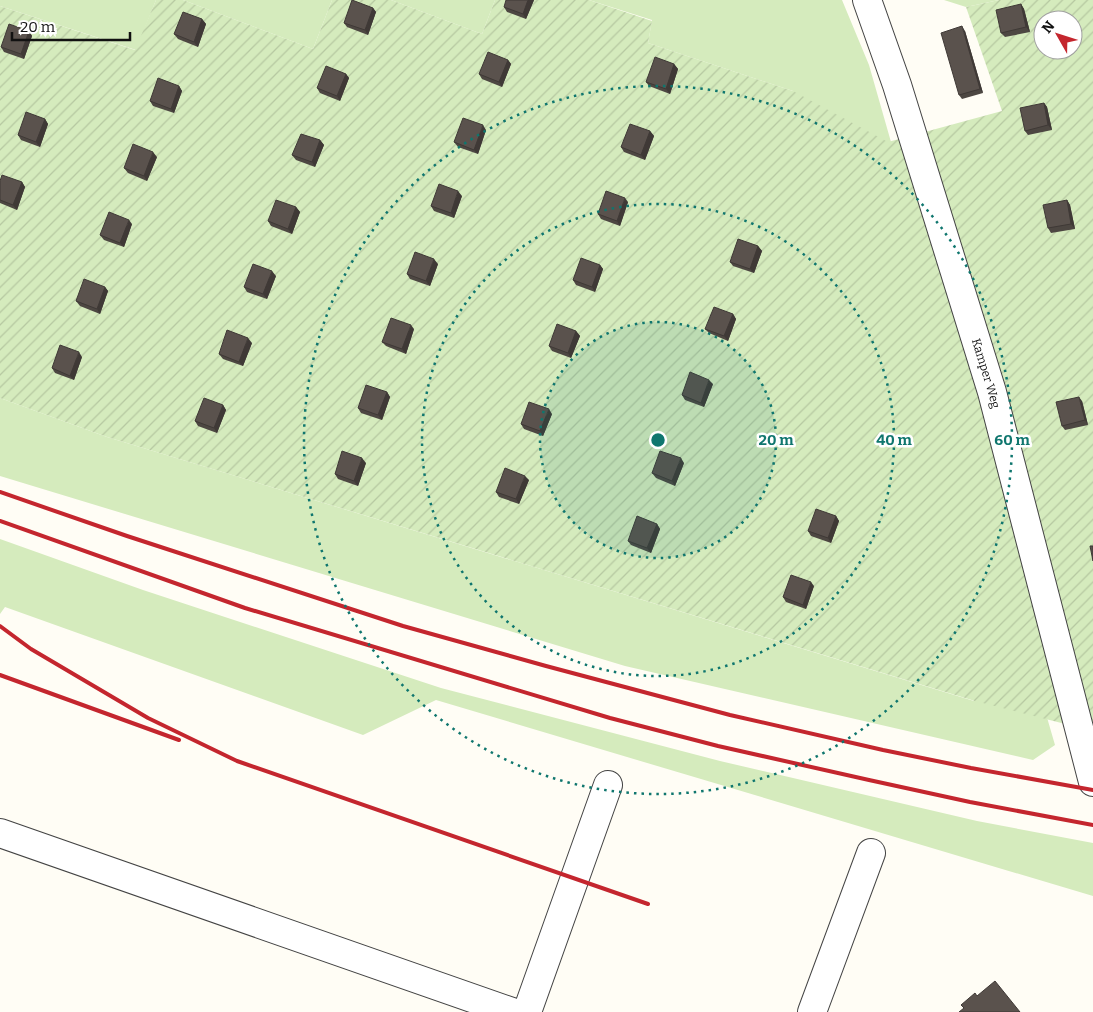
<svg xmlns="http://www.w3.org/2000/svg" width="1093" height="1012" font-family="Bitter,serif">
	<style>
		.grass { fill: #d5ebbd }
		.garden { fill: url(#garden-furrows); fill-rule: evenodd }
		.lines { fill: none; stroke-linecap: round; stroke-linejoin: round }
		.minor-casing { stroke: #444; stroke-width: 30 }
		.minor { stroke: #fff; stroke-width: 28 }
		.rail { stroke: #c4262e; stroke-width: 4 }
		.wall { fill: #4d4742 }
		.shaded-wall { fill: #3f3936 }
		.building { fill: #5a524d; stroke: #3f3936 }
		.ring { fill: none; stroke: #0f766e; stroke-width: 2.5; stroke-dasharray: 2.5 5 }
		.labels { text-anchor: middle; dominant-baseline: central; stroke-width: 5; stroke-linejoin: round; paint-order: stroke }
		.street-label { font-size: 12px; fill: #111; stroke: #fff }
		.centre { fill: #0f766e; stroke: #fff; stroke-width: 2.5 }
		.ring-label { font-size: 15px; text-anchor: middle; font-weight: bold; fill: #0f766e; stroke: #fff; stroke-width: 5; stroke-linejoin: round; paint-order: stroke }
	</style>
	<defs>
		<pattern id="garden-furrows" width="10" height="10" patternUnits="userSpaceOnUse" patternTransform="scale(1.25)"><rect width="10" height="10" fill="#d5ebbd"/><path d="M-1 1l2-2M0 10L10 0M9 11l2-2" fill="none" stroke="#b6c8a1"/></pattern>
	</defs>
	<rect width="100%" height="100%" fill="#fffdf5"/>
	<path class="grass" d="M0,0H156L136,50L0,6Z
		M183,0H332L313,49Z
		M391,0H495L482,34Z
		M589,0H842L869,65L899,170L1030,659L1055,745L1033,760L625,666L0,476V398L107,437L974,701L793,91L648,43L652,20Z
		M944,0H999L966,7Z
		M0,539L143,590L441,688L720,761L977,821L1093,843V896L436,700L363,735L5,607L0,614Z"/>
	<path class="garden" d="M156,0H183L313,49L332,0H391L482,34L495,0H589L652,21L648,43L793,91L888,142L1002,111L966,7L999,0H1093V731L975,701L107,437L0,398V6L135,50ZM1043,20H1073V50H1043Z"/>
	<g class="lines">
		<g class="minor-casing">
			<g id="minor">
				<path id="s1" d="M867,0L897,85L992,392L1093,782"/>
				<path d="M0,833L512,1012"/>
				<path d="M527,1012L608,785"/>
				<path d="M812,1012L871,853"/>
			</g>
		</g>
		<use href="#minor" class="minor"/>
		<path class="rail" d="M0,492L127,536L403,626L546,666L730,715L883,750L971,768L1093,790
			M0,521L245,608L610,718L718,746L869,780L970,802L1093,825
			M0,626L31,649L148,718L237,761L648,904
			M0,675L179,740"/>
	</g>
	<path class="wall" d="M534,0L526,19L507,12L504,7Z
		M1021,4L1024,9L1030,32L1005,37L1001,33Z
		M373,8L376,12L368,35L347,27L344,23Z
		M202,19L206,24L198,47L178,39L174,34Z
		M29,31L32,36L24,59L4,52L1,47Z
		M965,31L983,93L962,99L959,95Z
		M508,60L511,64L502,87L482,79L479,74Z
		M674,64L678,69L670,94L649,86L646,82Z
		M346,74L349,78L340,101L320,93L317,88Z
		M179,86L182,91L174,113L153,106L150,101Z
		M1044,103L1047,107L1052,130L1028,135L1025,131Z
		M45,119L48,124L40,147L21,140L18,135Z
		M486,130L478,154L458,147L454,142Z
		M650,131L654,136L645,160L624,152L621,147Z
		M320,140L324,145L315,167L296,160L292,155Z
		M157,157L147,181L128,173L124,168Z
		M0,181L22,182L25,187L17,210L0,203Z
		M462,196L454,218L434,211L431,206Z
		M1067,200L1070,205L1075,229L1051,233L1048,228Z
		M628,202L620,226L601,219L598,214Z
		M296,207L300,212L292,234L271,226L268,221Z
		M132,224L124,247L104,240L100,235Z
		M758,246L762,251L754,273L733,266L730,262Z
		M438,264L430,286L410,279L407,274Z
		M600,265L603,269L595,292L576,285L573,280Z
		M276,276L267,299L247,292L244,287Z
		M105,287L108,291L100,314L80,306L76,301Z
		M733,314L736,319L728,341L709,333L705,329Z
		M414,329L406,354L386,346L382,342Z
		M576,331L580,336L571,358L552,351L549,346Z
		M252,343L243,366L223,359L219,354Z
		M82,357L74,380L55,373L52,368Z
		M713,384L704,407L685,400L682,395Z
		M387,392L390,397L382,420L361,413L358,408Z
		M1082,401L1088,425L1065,430L1062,426Z
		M223,405L226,410L217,433L198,426L195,421Z
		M552,414L543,436L524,429L521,424Z
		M366,463L358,486L338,479L335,474Z
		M684,463L675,486L656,478L652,473Z
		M529,480L519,504L499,497L496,492Z
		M836,516L839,521L831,543L811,536L808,531Z
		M657,524L660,529L651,553L631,545L628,541Z
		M814,586L806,609L786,602L783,597Z"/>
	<path class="shaded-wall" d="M528,0H534L526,19L523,14Z
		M1021,4L1024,9L1030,32L1026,27Z
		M373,8L376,12L368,35L365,30Z
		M202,19L206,24L198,47L194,42Z
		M962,26L965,31L983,93L980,89Z
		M29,31L32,36L24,59L21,54Z
		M508,60L511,64L502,87L499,82Z
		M674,64L678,69L670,94L666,89Z
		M346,74L349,78L340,101L337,96Z
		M179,86L182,91L174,113L171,109Z
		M1044,103L1047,107L1052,130L1048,125Z
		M45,119L48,124L40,147L36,142Z
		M483,125L486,130L478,154L474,150Z
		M650,131L654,136L645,160L641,155Z
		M320,140L324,145L315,167L312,162Z
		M153,152L157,157L147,181L144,176Z
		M22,182L25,187L17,210L13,205Z
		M458,191L462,196L454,218L451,213Z
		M625,198L628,202L620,226L617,221Z
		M1067,200L1070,205L1075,229L1071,224Z
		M296,207L300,212L292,234L288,229Z
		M129,220L132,224L124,247L120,243Z
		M758,246L762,251L754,273L750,269Z
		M434,259L438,264L430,286L426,281Z
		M600,265L603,269L595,292L592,287Z
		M272,271L276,276L267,299L263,294Z
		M105,287L108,291L100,314L97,309Z
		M733,314L736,319L728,341L724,336Z
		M411,325L414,329L406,354L402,349Z
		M576,331L580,336L571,358L568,353Z
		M248,338L252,343L243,366L239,362Z
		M79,352L82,357L74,380L70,376Z
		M709,380L713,384L704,407L701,403Z
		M387,392L390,397L382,420L378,415Z
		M1079,397L1082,401L1088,425L1085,420Z
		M223,405L226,410L217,433L214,428Z
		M549,409L552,414L543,436L540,431Z
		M362,458L366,463L358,486L354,481Z
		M681,458L684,463L675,486L672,481Z
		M525,476L529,480L519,504L516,499Z
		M836,516L839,521L831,543L828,538Z
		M657,524L660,529L651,553L647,548Z
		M811,582L814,586L806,609L803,605Z"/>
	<path class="building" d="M352,0L373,8L365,30L344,23Z
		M506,0H528L523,14L504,7Z
		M1021,4L1026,27L1001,33L996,10Z
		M183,12L202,19L194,42L174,34Z
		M9,24L29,31L21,54L1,47Z
		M962,26L980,89L959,95L941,33Z
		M488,52L508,60L499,82L479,74Z
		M655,57L674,64L666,89L646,82Z
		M326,66L346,74L337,96L317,88Z
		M158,78L179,86L171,109L150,101Z
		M1044,103L1048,125L1025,131L1020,108Z
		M26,112L45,119L36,142L18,135Z
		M463,118L483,125L474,150L454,142Z
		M630,124L650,131L641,155L621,147Z
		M301,134L320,140L312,162L292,155Z
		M133,144L153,152L144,176L124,168Z
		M2,175L22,182L13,205L0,200V181Z
		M439,184L458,191L451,213L431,206Z
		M606,191L625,198L617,221L598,214Z
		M276,200L296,207L288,229L268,221Z
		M1067,200L1071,224L1048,228L1043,205Z
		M109,212L129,220L120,243L100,235Z
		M738,239L758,246L750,269L730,262Z
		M415,252L434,259L426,281L407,274Z
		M581,258L600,265L592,287L573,280Z
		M253,264L272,271L263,294L244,287Z
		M84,279L105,287L97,309L76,301Z
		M714,307L733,314L724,336L705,329Z
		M391,318L411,325L402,349L382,342Z
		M557,324L576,331L568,353L549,346Z
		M227,330L248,338L239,362L219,354Z
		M60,345L79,352L70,376L52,368Z
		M690,372L709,380L701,403L682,395Z
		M366,385L387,392L378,415L358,408Z
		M1079,397L1085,420L1062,426L1056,402Z
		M204,398L223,405L214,428L195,421Z
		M529,402L549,409L540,431L521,424Z
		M342,451L362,458L354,481L335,474Z
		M660,451L681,458L672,481L652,473Z
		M505,468L525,476L516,499L496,492Z
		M816,509L836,516L828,538L808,531Z
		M637,516L657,524L647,548L628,541Z
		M1090,546H1093V561Z
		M791,575L811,582L803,605L783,597Z
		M995,981L1020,1012H959L964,1008L961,1005L975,993L977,996Z"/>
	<circle cx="658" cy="440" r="118" fill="#0f766e" fill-opacity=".12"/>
	<g class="ring">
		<circle cx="658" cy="440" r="118"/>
		<circle cx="658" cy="440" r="236"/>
		<circle cx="658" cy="440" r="354"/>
	</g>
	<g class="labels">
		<g class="street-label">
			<text stroke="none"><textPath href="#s1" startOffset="392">Kamper Weg</textPath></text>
		</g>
	</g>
	<circle cx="658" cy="440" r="8" class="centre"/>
	<g class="ring-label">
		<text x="776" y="445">20 m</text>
		<text x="894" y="445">40 m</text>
		<text x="1012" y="445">60 m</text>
	</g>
	<g transform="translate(1058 35) rotate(309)"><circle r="24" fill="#ffffff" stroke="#a0a0a0"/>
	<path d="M0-4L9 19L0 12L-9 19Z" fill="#c4262e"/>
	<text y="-8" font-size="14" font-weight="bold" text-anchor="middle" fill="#111111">N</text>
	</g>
	<path d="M12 32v8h118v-8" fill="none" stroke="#111111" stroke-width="2.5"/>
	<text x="20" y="32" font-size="15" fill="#111111" stroke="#ffffff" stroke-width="4" paint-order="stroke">20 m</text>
</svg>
